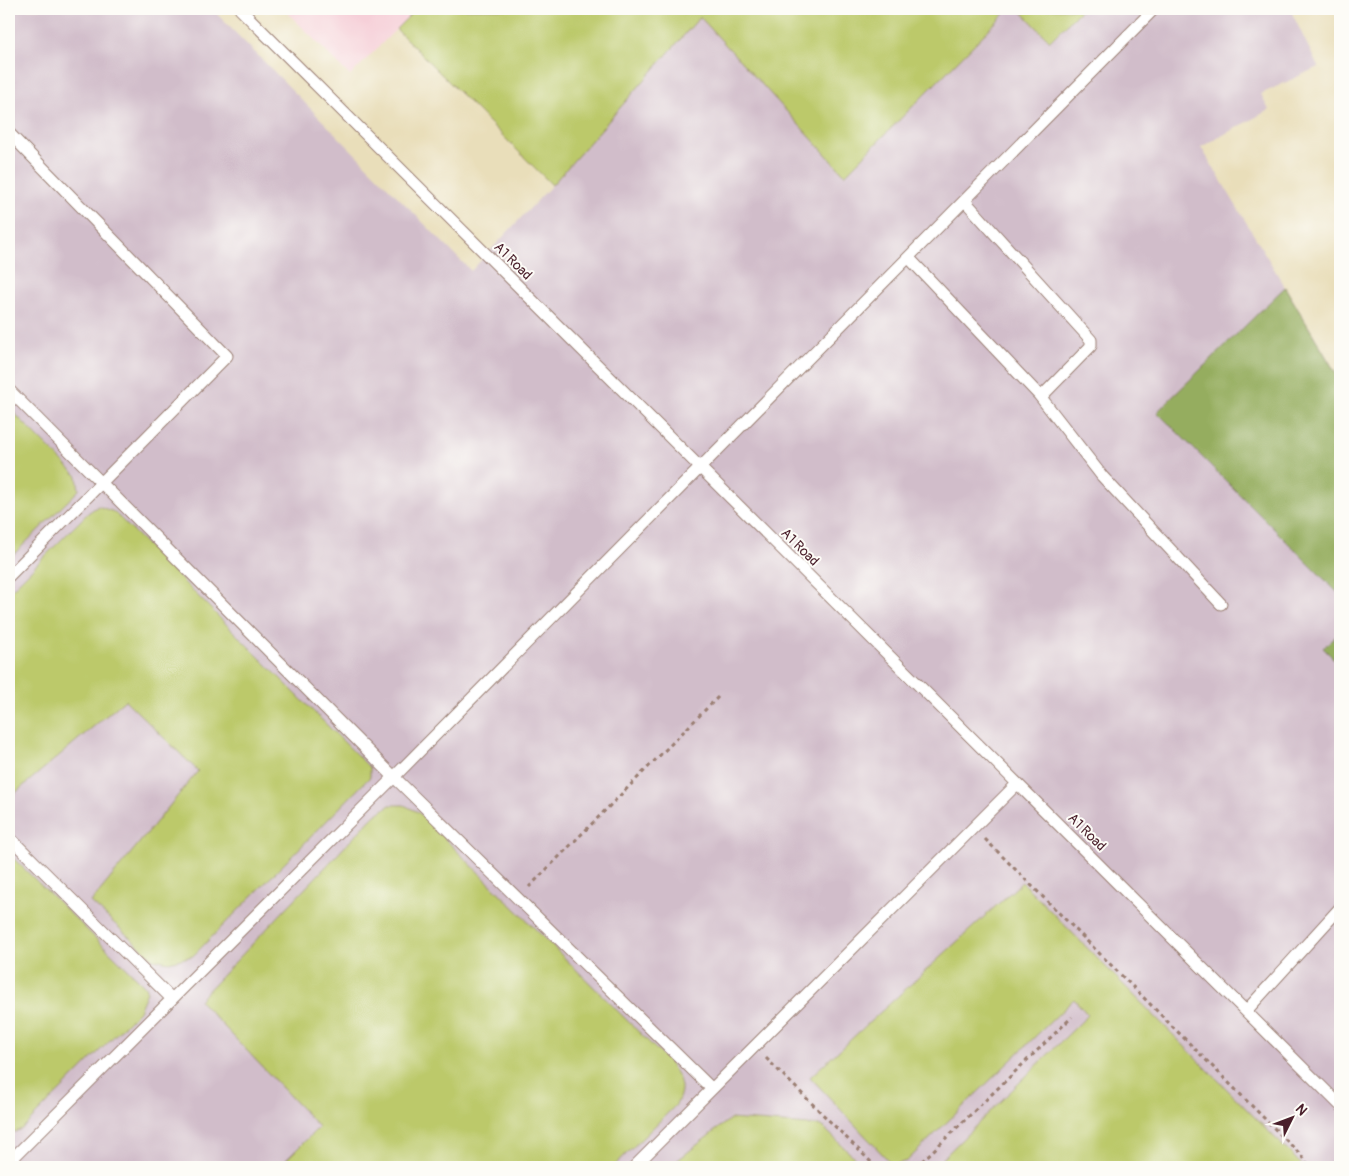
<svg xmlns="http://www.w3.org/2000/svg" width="1349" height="1176" font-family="Pangolin,sans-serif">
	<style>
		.built { fill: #f6cfd8 }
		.industrial { fill: #d1bdca }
		.green { fill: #bcc96a; stroke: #83744a }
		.forest { fill: #95ad5e; stroke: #706644 }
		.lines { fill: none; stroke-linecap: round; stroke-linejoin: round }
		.service-casing { stroke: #9a7e72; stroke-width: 13 }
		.path { stroke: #9a7e72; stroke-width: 3; stroke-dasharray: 4 4; stroke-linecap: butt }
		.service { stroke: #fff; stroke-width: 11 }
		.labels { text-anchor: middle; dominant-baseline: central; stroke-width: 4; stroke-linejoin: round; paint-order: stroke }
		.street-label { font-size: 14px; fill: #4a1f2b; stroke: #fdfcf7 }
	</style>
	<rect width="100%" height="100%" fill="#fdfcf7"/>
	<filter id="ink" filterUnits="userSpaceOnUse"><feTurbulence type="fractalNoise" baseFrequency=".02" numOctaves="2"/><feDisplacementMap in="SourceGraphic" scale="10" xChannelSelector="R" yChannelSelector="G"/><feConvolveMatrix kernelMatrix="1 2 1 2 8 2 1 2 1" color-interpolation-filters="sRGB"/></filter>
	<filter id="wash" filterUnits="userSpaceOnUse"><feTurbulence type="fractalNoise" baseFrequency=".0096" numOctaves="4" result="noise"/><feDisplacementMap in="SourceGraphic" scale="20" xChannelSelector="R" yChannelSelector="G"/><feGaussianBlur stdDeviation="1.12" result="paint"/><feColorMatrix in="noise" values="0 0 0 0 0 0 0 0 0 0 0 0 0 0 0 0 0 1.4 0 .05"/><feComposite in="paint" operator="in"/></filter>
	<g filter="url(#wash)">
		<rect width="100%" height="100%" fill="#e9deba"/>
		<path class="built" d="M284,9H416L350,76Z"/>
		<path class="industrial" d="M9,9H212L471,271L552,185L700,17L845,174L1009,9H1019L1050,41L1082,9H1290L1318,67L1261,94L1269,110L1201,147L1285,287L1157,412L1340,595V631L1323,648L1340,665V1167H9Z"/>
		<path class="green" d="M416,9H1009L845,175L700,17L552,185L396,29Z
			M1019,9H1082L1050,41Z
			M9,408L77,476L79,490L9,559Z
			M98,506L114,512L370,768V777L193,956L169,962L153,959L91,902L198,771L125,700L9,798V592L88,513Z
			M390,805H404L418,812L669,1062C680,1079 686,1086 676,1105L613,1167H279L319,1127L199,1000L374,816Z
			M9,854L145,986L147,992L139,1011L22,1129L15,1132L9,1130Z
			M1022,882L1303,1166V1167H934L1088,1015L1074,999L907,1161L893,1165L886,1158L810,1077Z
			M730,1119L822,1126L864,1167H669Z"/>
		<path class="forest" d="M1285,287L1340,380V595L1157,412Z
			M1340,631V665L1323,648Z"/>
	</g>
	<g filter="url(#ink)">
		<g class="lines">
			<g class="service-casing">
				<path id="service" d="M240,9L1340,1105
					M9,133L227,356L9,576
					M909,258L1039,395H1043L1091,346V340L965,201
					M9,390L394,777L712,1089
					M1039,395L1102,476L1221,604
					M9,837L172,999
					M1246,1011L1340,908
					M9,1162L394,777L1154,9
					M634,1167L1017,784"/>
			</g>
			<path class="path" d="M985,839L1303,1157L1310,1167
				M529,887L718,697
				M766,1058L876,1167
				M916,1167L1072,1017"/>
			<use href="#service" class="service"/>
		</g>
	</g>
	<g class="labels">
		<g class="street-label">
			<text transform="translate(513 261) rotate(45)">A1 Road</text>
			<text transform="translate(800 547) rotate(45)">A1 Road</text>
			<text transform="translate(1087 832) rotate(45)">A1 Road</text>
		</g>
	</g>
	<rect width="1349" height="1176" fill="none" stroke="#fdfcf7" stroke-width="30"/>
	<g transform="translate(1292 1118) rotate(48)" stroke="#fdfcf7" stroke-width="4" paint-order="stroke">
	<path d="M0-4L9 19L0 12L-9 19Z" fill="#4a1f2b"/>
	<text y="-8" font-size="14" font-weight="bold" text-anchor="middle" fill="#4a1f2b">N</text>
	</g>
</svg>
